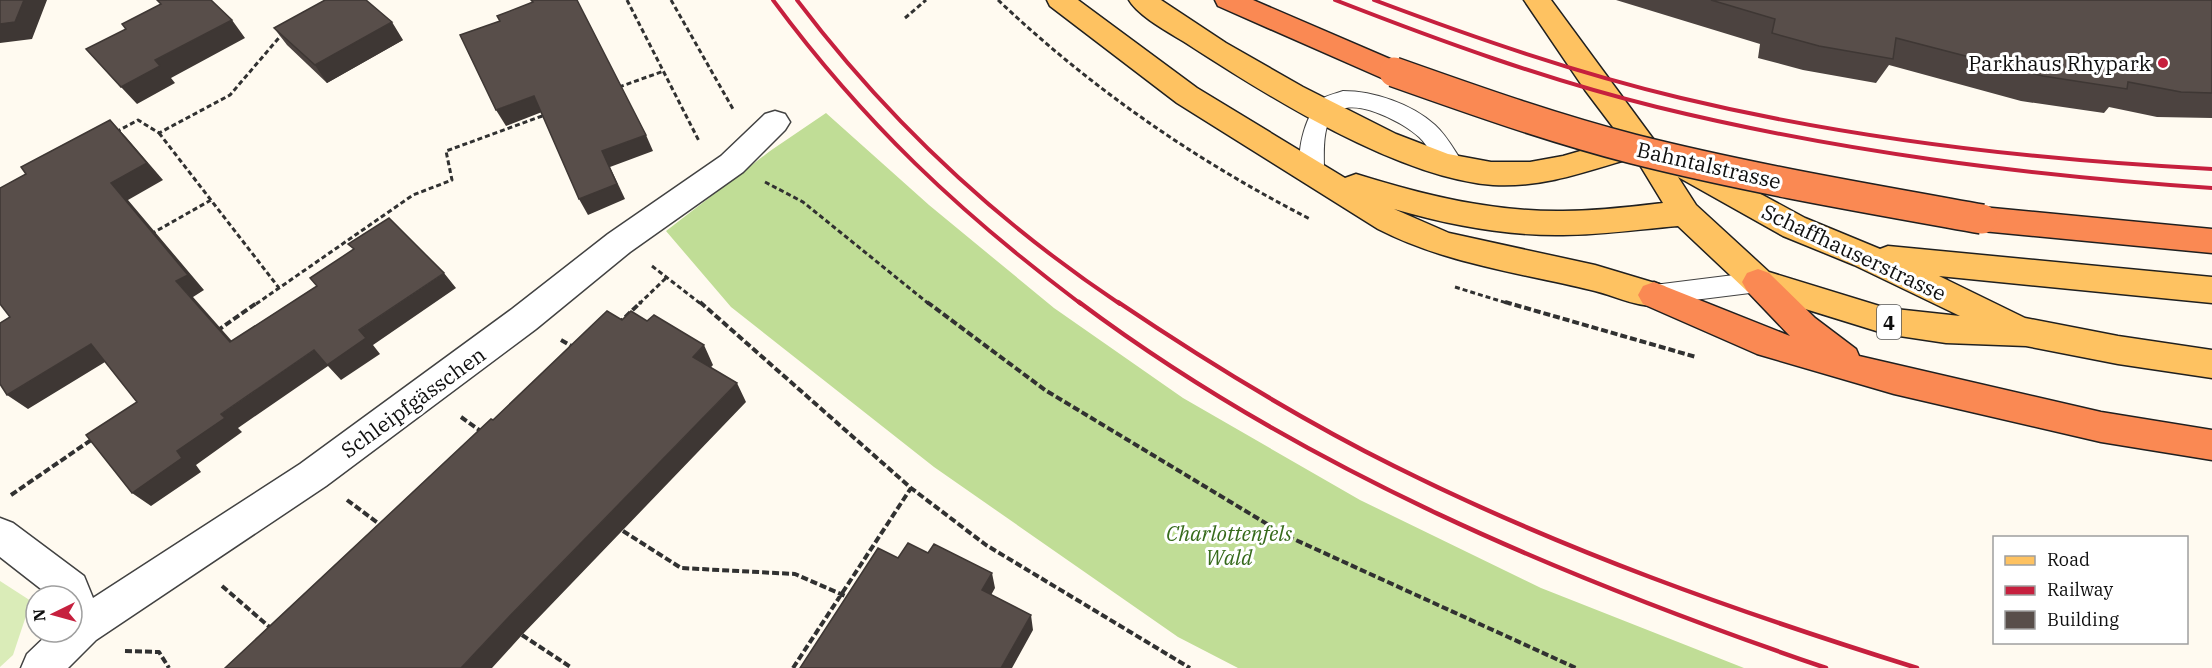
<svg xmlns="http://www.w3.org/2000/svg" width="2212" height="668" font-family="'IBM Plex Serif',serif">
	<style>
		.green { fill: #daecb8 }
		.forest { fill: #c0dd96 }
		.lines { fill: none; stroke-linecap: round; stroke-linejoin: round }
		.lane-casing { stroke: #424242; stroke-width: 2 }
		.street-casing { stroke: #424242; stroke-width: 3 }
		.primary-casing { stroke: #202020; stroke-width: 3 }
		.highway-casing { stroke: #202020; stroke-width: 3 }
		.path-far1 { stroke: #313131; stroke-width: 3; stroke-dasharray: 5 3; stroke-linecap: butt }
		.path { stroke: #313131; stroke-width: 4; stroke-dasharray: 7 3; stroke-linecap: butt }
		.lane { fill: #fff; fill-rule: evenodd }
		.street { fill: #fff; fill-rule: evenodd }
		.primary { fill: #fec261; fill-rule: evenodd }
		.highway { fill: #fa8953; fill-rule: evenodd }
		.rail-far1 { stroke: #c6203e; stroke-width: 4 }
		.rail { stroke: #c6203e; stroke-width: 4.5 }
		.highway-bridge-casing { stroke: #202020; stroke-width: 32; stroke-linecap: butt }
		.highway-bridge { stroke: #fa8953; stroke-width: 29 }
		.wall { fill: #4c4340 }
		.shaded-wall { fill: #3e3734 }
		.building { fill: #584e4a; stroke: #3e3734; stroke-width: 1.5 }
		.poi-dot { fill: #c6203e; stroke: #fff; stroke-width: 2 }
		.labels { text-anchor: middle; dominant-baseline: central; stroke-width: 6; stroke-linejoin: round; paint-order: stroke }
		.shield { fill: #fff; stroke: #575757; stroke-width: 1.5 }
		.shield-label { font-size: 20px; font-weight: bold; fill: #0f0f0f }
		.poi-label { font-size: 21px; fill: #0f0f0f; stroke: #fff; text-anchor: end }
		.street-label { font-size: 21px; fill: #0f0f0f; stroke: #fff }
		.park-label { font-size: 21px; font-style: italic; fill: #366a1b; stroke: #fff }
	</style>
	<rect width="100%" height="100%" fill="#fffaf0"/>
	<path class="green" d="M0,581L31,601L13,655L0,667Z"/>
	<path class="forest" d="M826,113L929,205L1054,308L1183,398L1360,500L1541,588L1744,668H1238L1178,637L934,467L731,307L666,231L770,151Z"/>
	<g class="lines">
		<g class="lane-casing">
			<path id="lane" d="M1343,91C1374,91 1412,104 1435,125C1446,135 1453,148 1461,160L1465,166L1461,172C1455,174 1449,176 1444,171C1434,162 1430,147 1419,137C1403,122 1349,93 1332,116C1322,130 1324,154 1324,171L1320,177L1312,180L1304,177C1293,158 1305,115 1321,100C1326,95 1335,94 1343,91Z
				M1758,272L1767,275L1770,282L1767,289L1758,292L1654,305L1645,302L1642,295L1645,288L1654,285Z"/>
		</g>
		<g class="street-casing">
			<path id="street" d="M775,111L785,114L790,122L785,130L743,172L630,252L536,329L326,486L96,640L68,668H21L27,654L50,632H72V596H50L0,557V518L13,523L84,576L93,598L300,464L512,309L608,234L721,156L765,114Z"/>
		</g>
		<g class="primary-casing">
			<path id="primary" d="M1047,0H1078L1197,88L1345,178L1356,174C1423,195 1492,212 1563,211C1596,211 1630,207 1663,203L1635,157C1588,171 1543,188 1493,185C1398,178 1266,95 1186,43C1170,33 1138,16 1129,0H1161L1226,43L1303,87L1396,134L1448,154L1491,162H1530L1563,156L1622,139L1585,90L1524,0H1551L1665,155L1676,151L1687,154L1805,218L1880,249L1888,246L2212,277V303L1939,276L2025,318L2118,336L2212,350V378L2118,364L2026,346L1946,343L1886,334L1747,291L1678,226C1640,229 1602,235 1563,235C1506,236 1449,225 1394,209L1449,233L1595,265L1665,286L1670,295L1665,304C1644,311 1616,296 1595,291C1522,273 1446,264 1378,229L1177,103L1050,6ZM1678,177L1783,236L1854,265L1960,316L1886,308L1769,272L1696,205Z"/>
		</g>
		<g class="highway-casing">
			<path id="highway" d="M1215,0H1253L1404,65L1408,72L1404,79L1394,82L1384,79L1218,6Z
				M1982,207L2212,229V253L1982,231L1971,227L1967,219L1971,211Z
				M1758,269L1769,273L1815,318L1856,349L1859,356L2101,412L2212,430V460L2101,442L1894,394L1757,354L1643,304L1638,295L1643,286L1654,282L1790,336L1747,291L1742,282L1747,273Z"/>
		</g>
		<path class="path-far1" d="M627,0L699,141
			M671,0L733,109
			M998,0C1092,89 1195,160 1310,219
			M905,18L926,0
			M619,87L664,71
			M116,132L138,120L159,133L230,95L283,33
			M159,133L279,288
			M765,182L803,202L929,304
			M151,234L211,200
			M652,266L701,304
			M1455,287L1510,304
			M256,304L413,195L452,180L446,151L545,115
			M639,304L667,277"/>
		<path class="path" d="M700,302L911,488L986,545L1190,668
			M927,302L1045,390L1287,536L1576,668
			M1505,302L1696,357
			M618,324L641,302
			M217,331L258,302
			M561,340L575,348
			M461,417L482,432
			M11,495L94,438
			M347,500L382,526
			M623,531L681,568L795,574L850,598
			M222,586L273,630
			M522,635L572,668
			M125,651L159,652L169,668
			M793,668L911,488"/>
		<use href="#lane" class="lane"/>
		<use href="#street" class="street"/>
		<use href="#primary" class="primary"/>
		<use href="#highway" class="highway"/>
		<path class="rail-far1" d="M773,0C864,123 959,212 1081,304
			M797,0C887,119 996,221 1120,304
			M1335,0C1440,41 1547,80 1657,107C1841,152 2024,175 2212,188
			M1374,0C1475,38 1576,73 1681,98C1856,140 2033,160 2212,169"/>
		<path class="rail" d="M1079,302C1302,469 1564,578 1826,668
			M1118,302C1207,362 1298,418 1394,466C1562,550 1738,612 1917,668"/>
		<g class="highway-bridge-casing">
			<path id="highway-bridge" d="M1394,72C1473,100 1552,128 1633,149C1748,178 1865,198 1982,219"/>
		</g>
		<use href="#highway-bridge" class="highway-bridge"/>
	</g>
	<path class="wall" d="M1616,0H2212V118L2157,117L2109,107L2104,113L2021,101L1889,65L1876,83L1803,70L1758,58L1760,44Z
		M274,28L403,40L327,83L287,45Z"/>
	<path class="shaded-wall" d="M24,0H47L32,39L0,43V24Z
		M232,20L245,38L171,78L175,83L137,104L121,87L155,60Z
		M392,22L403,40L327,83L315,65Z
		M534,96L542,112L506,126L496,110Z
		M110,120L126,137L163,180L128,200L204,290L193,297L246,357L230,342L176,281L111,183Z
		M646,135L653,151L610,167L625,199L588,215L579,199L602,151Z
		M444,273L456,288L373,345L380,354L341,380L328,366L238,428L242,432L196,465L201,472L151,506L132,493L177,451L221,414L314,350L359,330Z
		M91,344L110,359L28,409L7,395Z
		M704,345L713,365L703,376L693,357Z
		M737,383L746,402L522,635L492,668H461L506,620Z
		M992,573L995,588L985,606L982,590Z
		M1031,615L1033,630L1012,668H1001Z"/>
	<path class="building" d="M0,0H24L15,22L0,24Z
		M157,0H211L232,20L155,60L160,66L121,87L86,49L126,29L122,24L161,4Z
		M325,0H366L392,22L315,65L274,28Z
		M531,0H577L646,135L602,151L617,184L579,199L534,96L496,110L460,35L500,21L497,16L533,2Z
		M1711,0H2212V93L2181,92L2128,82L2127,89L2043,76L1896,38L1893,59L1819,46L1772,33L1775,19Z
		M110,120L147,163L111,183L188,275L176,281L230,342L317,286L310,278L354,249L348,244L389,218L444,273L359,330L366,338L327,365L314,350L221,414L225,418L177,451L182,458L132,493L86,435L137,402L91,344L7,395L0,384V323L10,317L0,304V188L26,174L21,167Z
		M607,311L622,320L631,311L647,321L654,315L704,345L693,357L737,383L506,620L461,668H225L491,419L493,420Z
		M908,543L928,553L934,544L992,573L982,590L1031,615L1001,668H800L878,548L898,558Z"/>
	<circle class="poi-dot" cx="2163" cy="63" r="6"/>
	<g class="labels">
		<rect class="shield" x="1877" y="305" width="24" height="34" rx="4.5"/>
		<g class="shield-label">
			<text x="1889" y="322">4</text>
		</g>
		<g class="poi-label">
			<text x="2151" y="63">Parkhaus Rhypark</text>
		</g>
		<g class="street-label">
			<text transform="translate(1709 165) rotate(13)">Bahntalstrasse</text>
			<text transform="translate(1854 252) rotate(25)">Schaffhauserstrasse</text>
			<text transform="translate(413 402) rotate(-36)">Schleipfgässchen</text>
		</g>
		<g class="park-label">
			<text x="1229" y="533">Charlottenfels<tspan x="1229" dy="24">Wald</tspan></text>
		</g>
	</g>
	<rect x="1993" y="536" width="195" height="108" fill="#ffffff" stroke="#9f9f9f" stroke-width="1.5"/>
	<rect x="2005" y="556" width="30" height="9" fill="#fec261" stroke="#9f9f9f" stroke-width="1.5"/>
	<text x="2047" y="566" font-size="18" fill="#0f0f0f">Road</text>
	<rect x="2005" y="586" width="30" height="9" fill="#c6203e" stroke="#9f9f9f" stroke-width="1.5"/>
	<text x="2047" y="596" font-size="18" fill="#0f0f0f">Railway</text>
	<rect x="2005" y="611" width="30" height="18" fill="#584e4a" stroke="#9f9f9f" stroke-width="1.5"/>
	<text x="2047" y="626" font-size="18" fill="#0f0f0f">Building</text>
	<g transform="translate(54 614) rotate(265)"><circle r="28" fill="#ffffff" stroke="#9f9f9f" stroke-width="1.5"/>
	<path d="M0-4.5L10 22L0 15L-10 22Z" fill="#c6203e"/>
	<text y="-9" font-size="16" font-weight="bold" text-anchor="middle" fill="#0f0f0f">N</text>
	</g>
</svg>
